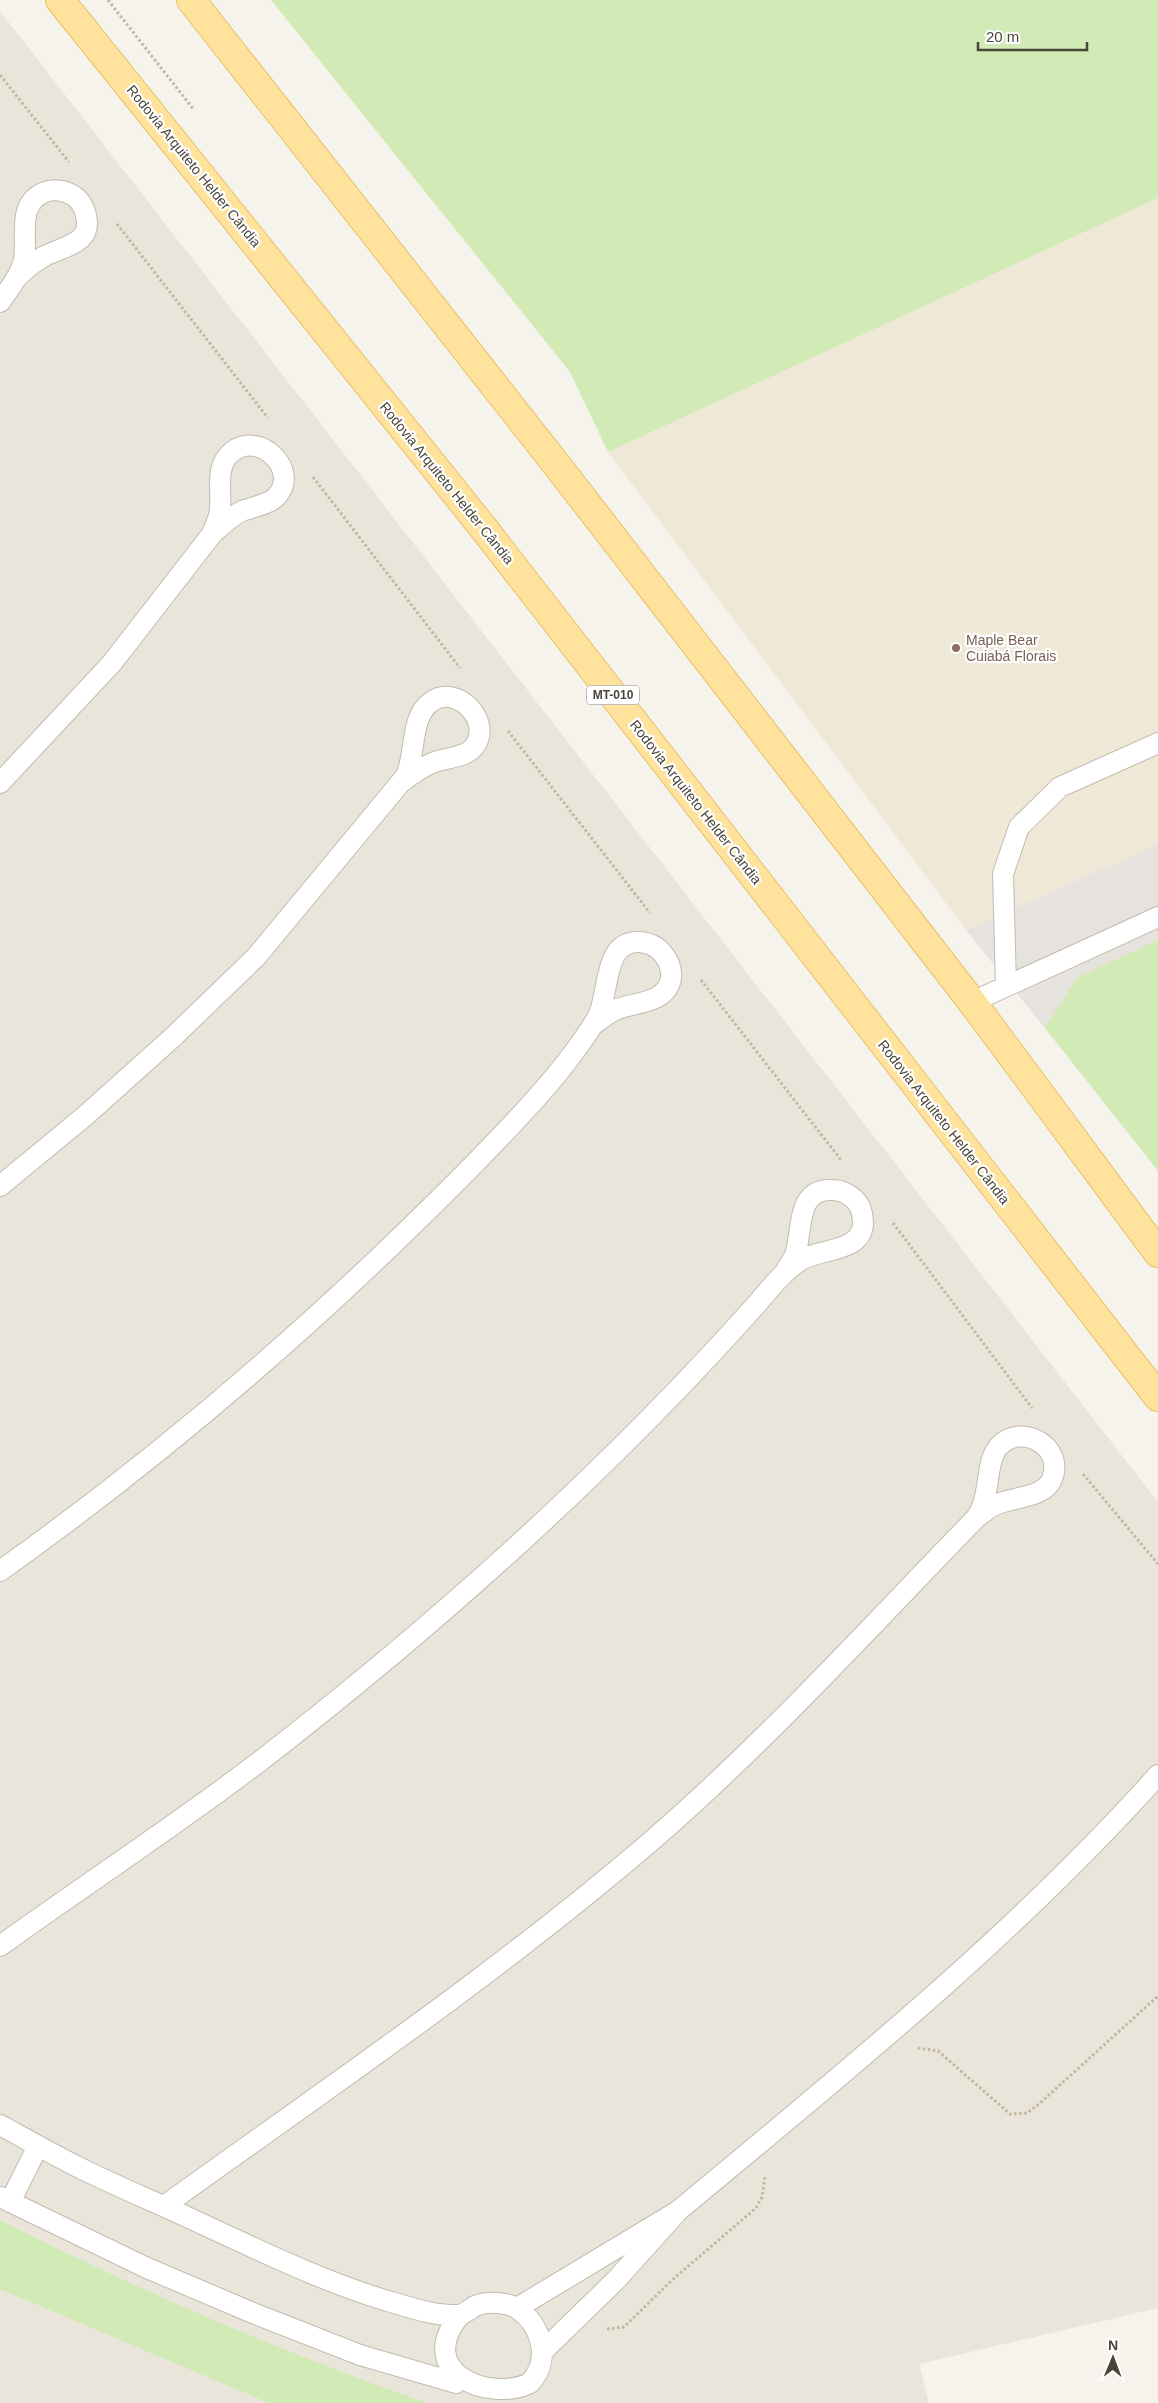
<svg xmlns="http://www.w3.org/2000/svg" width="1158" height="2403" font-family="Helvetica,sans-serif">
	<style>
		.residential { fill: #eae5da }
		.industrial { fill: #e6e2dd }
		.education { fill: #efe8d6 }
		.green { fill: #d2eab5 }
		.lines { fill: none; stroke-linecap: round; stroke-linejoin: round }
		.service-casing { stroke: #c2bbae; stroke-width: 22 }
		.primary-casing { stroke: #e6c16a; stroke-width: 30 }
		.path { stroke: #c4b79f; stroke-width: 3; stroke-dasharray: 2.5 2.5; stroke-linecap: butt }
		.service { stroke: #fff; stroke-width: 20 }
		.primary { stroke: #ffe39c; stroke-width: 28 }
		.education-dot { fill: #8d6e63; stroke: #fff; stroke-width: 2 }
		.labels { text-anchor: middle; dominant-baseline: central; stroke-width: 4.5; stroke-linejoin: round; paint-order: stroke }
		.shield { fill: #fff; stroke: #817c74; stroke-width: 1 }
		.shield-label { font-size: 12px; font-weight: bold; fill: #4b4439 }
		.street-label { font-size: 14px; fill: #4b4439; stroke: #fff }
		.education-label { font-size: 14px; fill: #785e54; stroke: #fff; text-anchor: start }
	</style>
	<rect width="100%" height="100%" fill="#f6f3ec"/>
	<path class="residential" d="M0,11L1158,1502V2308L919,2364L929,2403H0Z"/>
	<path class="industrial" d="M1158,844V1169L966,930Z"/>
	<path class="education" d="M1158,198V844L966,930L608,452Z"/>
	<path class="green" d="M271,0H1158V198L608,452L570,372Z
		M1158,940V1171L1045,1028L1078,977Z
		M0,2220C138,2290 281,2352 427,2403H269L0,2289Z"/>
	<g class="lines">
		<g class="service-casing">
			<path id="service" d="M0,302C9,289 21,275 24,259C28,235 16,204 45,192C54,188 66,191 74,196C80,200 84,207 86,215C93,245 62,246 43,257C33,262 25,270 16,278
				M0,783L112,663L212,534C222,525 230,517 242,511C253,507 270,504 277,496C300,470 260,431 233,451C212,467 224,494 219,516C217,522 214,528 212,534
				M1006,986L1003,874L1019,827L1060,787L1158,743
				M972,1002L1158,917
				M0,1186L85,1116L172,1038L256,957L406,776C416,754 410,716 431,702C458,682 496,725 472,749C463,758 443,758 432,763C421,768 412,774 403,781
				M0,1571C138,1473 268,1364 390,1247C441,1198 492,1148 539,1095C558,1074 583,1042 597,1018C610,996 602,939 640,942C649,943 658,947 663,954C669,961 672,969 671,978C667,1004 634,1002 615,1010C607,1014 600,1020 593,1025
				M0,1946C86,1884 175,1826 259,1762C436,1625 606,1473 755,1306C769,1290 782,1272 801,1260C820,1248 861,1253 863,1224C863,1217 862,1211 859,1205C853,1196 843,1190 832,1190C795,1188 803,1232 795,1255C793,1260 788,1266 785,1272
				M0,2125C26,2139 52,2154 78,2167C118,2187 160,2204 200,2223C265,2253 330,2285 398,2304C418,2310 438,2316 458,2315C464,2315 470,2309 475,2306C487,2301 508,2302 518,2309C542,2326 551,2360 530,2383C489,2403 413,2372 460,2315
				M0,2197L147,2268L253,2313L360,2355L456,2383
				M10,2202L38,2146
				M164,2206C328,2088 496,1974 649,1843C765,1743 869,1628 976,1518C992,1496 984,1463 999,1446C1022,1422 1065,1447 1052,1479C1045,1498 1011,1497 995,1505C988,1508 982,1514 976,1518
				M678,2211C844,2073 1014,1936 1158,1775
				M517,2308L678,2211L616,2280L542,2352"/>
		</g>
		<g class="primary-casing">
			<path id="primary" d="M60,0L485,530L1158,1397
				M191,0L563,473L972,1002L1158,1253"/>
		</g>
		<path class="path" d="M108,0L194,110
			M0,75L69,162
			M117,224L268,418
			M313,477L460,668
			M508,731L650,913
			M701,980L841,1160
			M893,1223L1032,1408
			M1083,1474L1158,1564
			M918,2048L938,2051L1010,2114L1027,2113L1039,2104L1158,1996
			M607,2329L624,2327L672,2280L756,2208L762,2197L765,2176"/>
		<use href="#service" class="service"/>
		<use href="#primary" class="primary"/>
	</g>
	<circle class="education-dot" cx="956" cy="648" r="5"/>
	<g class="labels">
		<rect class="shield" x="587" y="685.5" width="52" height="19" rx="4"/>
		<g class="shield-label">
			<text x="613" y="695">MT-010</text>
		</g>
		<g class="street-label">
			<text transform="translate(194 166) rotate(51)">Rodovia Arquiteto Helder Cândia</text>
			<text transform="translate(447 483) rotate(51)">Rodovia Arquiteto Helder Cândia</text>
			<text transform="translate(696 802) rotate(52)">Rodovia Arquiteto Helder Cândia</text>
			<text transform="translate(944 1122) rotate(52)">Rodovia Arquiteto Helder Cândia</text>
		</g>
		<g class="education-label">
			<text x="966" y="640">Maple Bear<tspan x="966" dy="16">Cuiabá Florais</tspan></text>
		</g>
	</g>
	<g transform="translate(1113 2358) rotate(1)" stroke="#ffffff" stroke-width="4" paint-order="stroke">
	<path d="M0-4L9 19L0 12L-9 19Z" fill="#4b4439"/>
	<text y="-8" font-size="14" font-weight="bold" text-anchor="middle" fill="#4b4439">N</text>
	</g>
	<path d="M978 42v8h109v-8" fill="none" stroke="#4b4439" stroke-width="2.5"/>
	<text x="986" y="42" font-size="15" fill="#4b4439" stroke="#ffffff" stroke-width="4" paint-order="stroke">20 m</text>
</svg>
